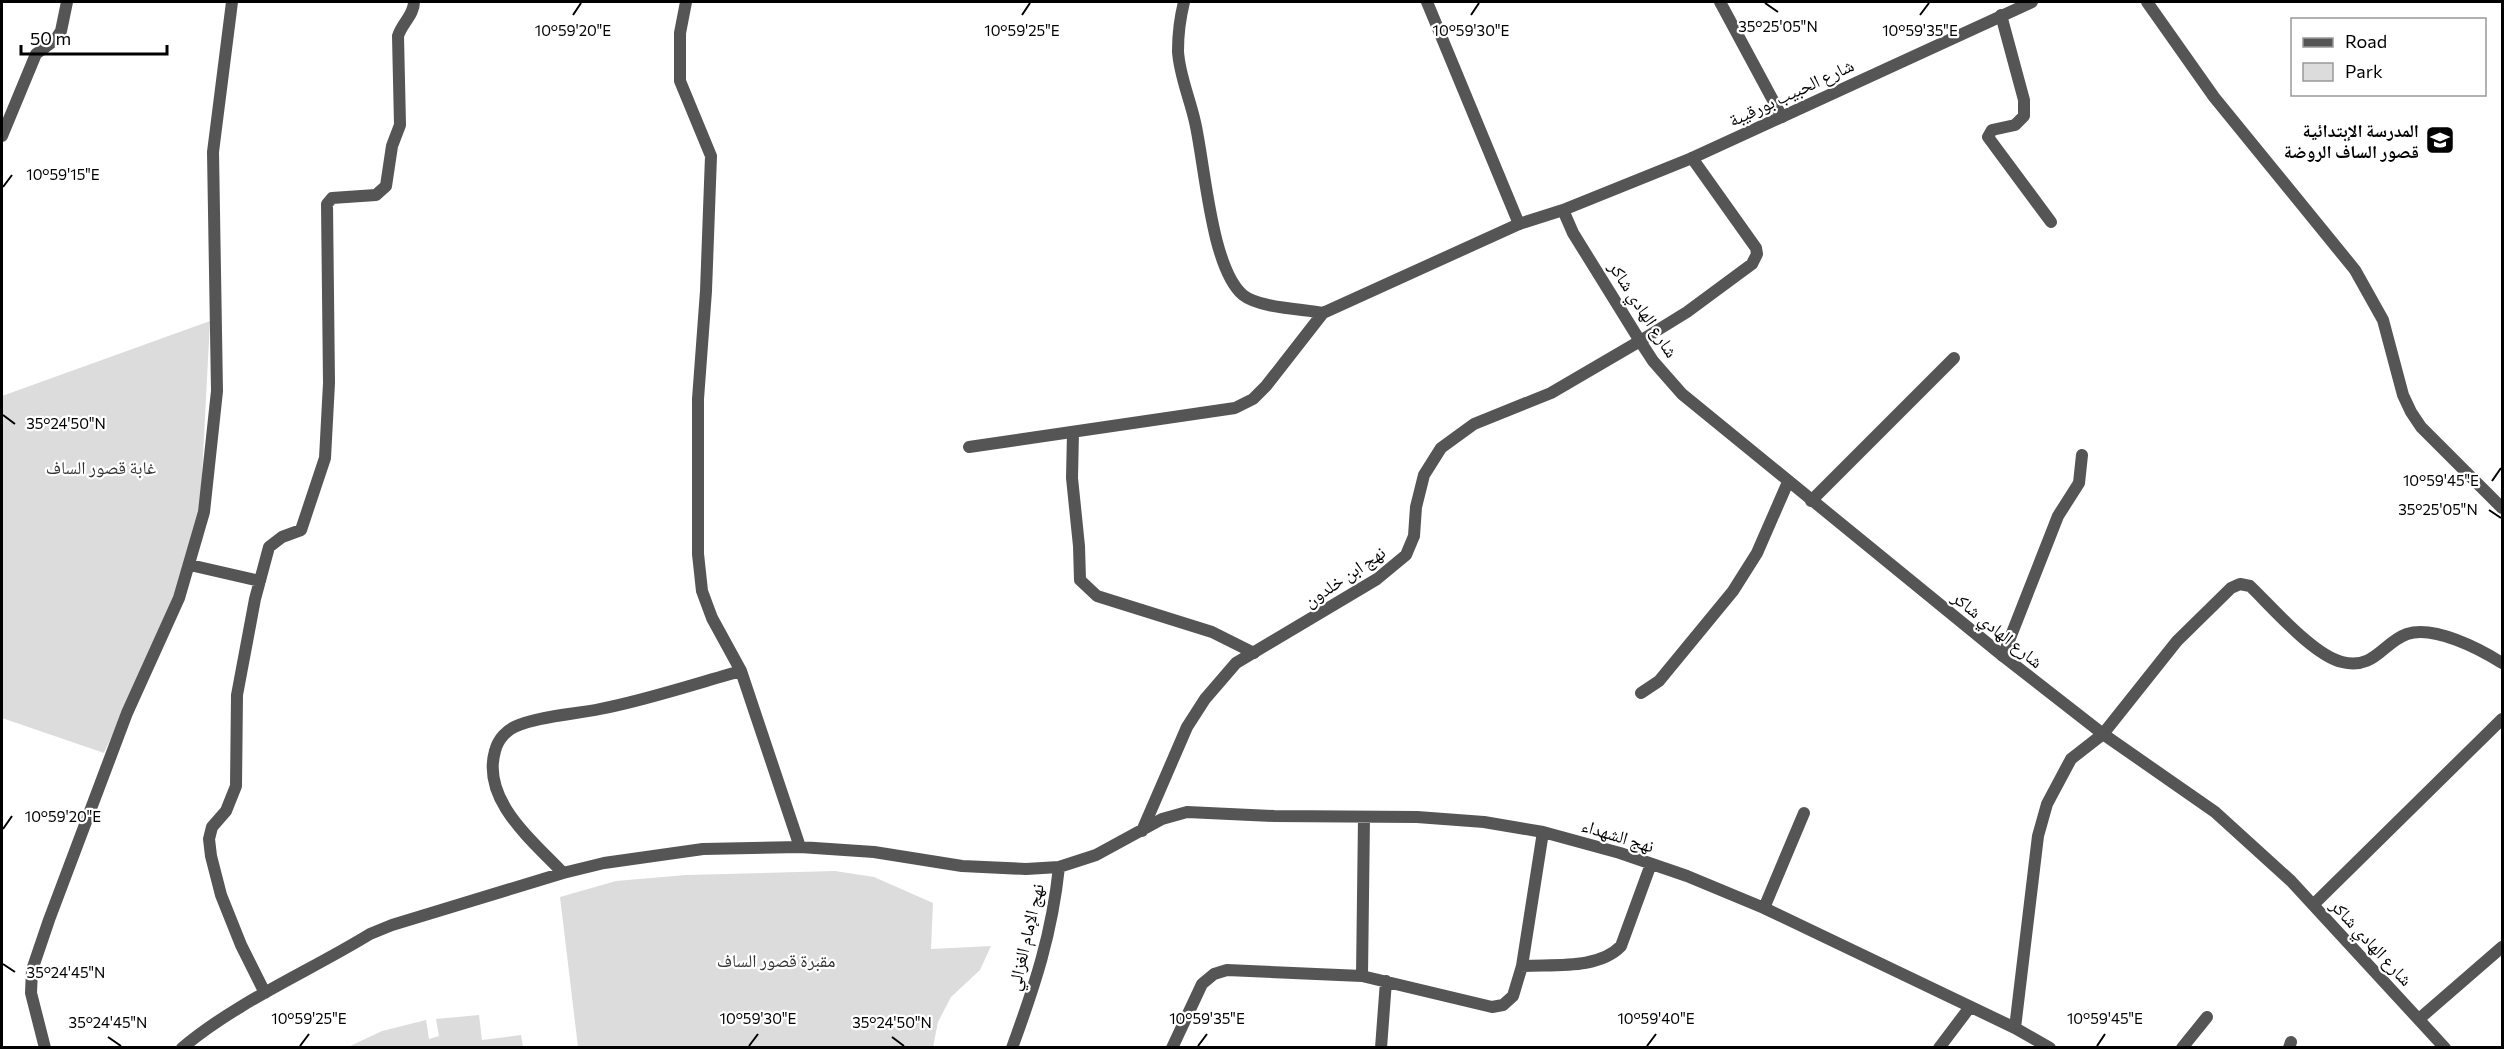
<svg xmlns="http://www.w3.org/2000/svg" width="2504" height="1049" font-family="Commissioner,'Noto Naskh Arabic',sans-serif">
	<style>
		.green { fill: #dcdcdc }
		.lines { fill: none; stroke-linecap: round; stroke-linejoin: round }
		.service { stroke: #555; stroke-width: 12 }
		.minor { stroke: #555; stroke-width: 12 }
		.tertiary { stroke: #555; stroke-width: 12 }
		.ticks { fill: none; stroke: #000; stroke-width: 2 }
		.labels { text-anchor: middle; dominant-baseline: central; stroke-width: 4.5; stroke-linejoin: round; paint-order: stroke }
		.street-label { font-size: 18px; fill: #000; stroke: #fff }
		.poi-label { font-size: 18px; font-weight: bold; fill: #000; stroke: #fff; text-anchor: end }
		.park-label { font-size: 18px; fill: #333; stroke: #fff }
		.ticks-label { font-size: 15px; text-anchor: middle; fill: #000; stroke: #fff; stroke-width: 4.5; stroke-linejoin: round; paint-order: stroke }
	</style>
	<rect width="100%" height="100%" fill="#fff"/>
	<path class="green" d="M210,321L200,514L176,598L104,753L2,718V396Z
		M835,871L874,877L933,903L931,949L991,946L980,970L951,997L938,1022L933,1047H578L560,897L616,881L686,875Z
		M479,1015L482,1040L521,1035L523,1047H348L382,1031L426,1020L429,1039L439,1036L436,1019Z"/>
	<g class="lines">
		<path class="service" d="M1073,432L1072,478L1079,546L1080,580L1097,596L1212,632L1254,653"/>
		<path class="minor" d="M686,2L680,33V81L711,156L706,291L698,399V554L702,591L712,618L741,671L800,847
			M1184,2C1180,18 1178,34 1178,51C1179,74 1190,99 1195,122C1205,165 1211,268 1243,295C1259,308 1303,309 1323,313
			M1720,2L1782,117
			M2147,2L2214,97L2355,270L2383,320L2403,395L2411,412L2421,427L2502,508
			M2001,15L2024,100V116L2015,125L1992,130L1988,137L2051,222
			M2,136L36,54L55,40L61,31L67,2
			M969,447L1235,408L1253,399L1266,386L1323,313L1519,224
			M1811,501L1954,358
			M190,565L260,581
			M2003,656L2058,516L2079,483L2082,455
			M1641,693L1659,681L1733,591L1757,553L1788,482
			M1364,817L1362,976L1492,1007L1503,1005L1513,996L1522,966L1543,832
			M1142,831L1187,727L1205,699L1236,663L1377,579L1406,555L1414,536L1416,507L1424,475L1441,448L1474,424L1551,393L1640,341L1687,312L1752,264L1757,254L1756,248L1692,158
			M563,873C533,841 481,800 495,751C498,739 507,729 519,725C540,716 576,714 600,709C647,700 694,684 741,671
			M1764,908L1804,813
			M1522,966C1553,964 1598,970 1621,946L1651,864
			M265,993L241,945L221,895L211,856L209,839L212,827L226,811L236,786L237,695L255,599L269,547L282,537L301,530L325,458L329,383L327,204L332,198L376,195L386,186L392,146L400,125L398,36C402,23 414,15 414,2
			M2419,1019L2502,947
			M2015,1028L2038,836L2047,804L2071,759L2103,734L2177,641L2231,588L2240,584L2250,586C2272,607 2313,655 2342,662C2375,670 2382,643 2407,634C2434,625 2480,649 2502,663
			M45,1048L31,993L32,970L49,920L127,713L179,598L204,512L217,391L213,152L232,2
			M182,1048C238,1001 308,972 370,934L392,925L563,873L604,863L703,849L800,847L874,852L962,866L1026,869L1059,867L1096,855L1162,819L1187,812L1274,816L1417,817L1484,822L1543,832L1620,853L1687,876L1764,908L2015,1028L2050,1048
			M1012,1048C1035,985 1052,934 1059,867
			M1172,1048L1202,984L1214,974L1227,970L1362,976
			M1381,1048L1386,981
			M1939,1048L1970,1007
			M2182,1048L2207,1017
			M2289,1048L2291,1042"/>
		<path class="tertiary" d="M1427,2L1519,224L1563,210L1692,158L2032,2
			M1563,210L1573,233L1640,341L1653,361L1682,394L2003,656L2103,734L2215,812L2291,881L2445,1048
			M2313,905L2502,719"/>
	</g>
	<path class="ticks" d="M1765,3L1778,12M573,15L581,3M1022,15L1030,3M1471,15L1479,3M1920,15L1929,3M3,187L12,175M3,415L15,424M2492,481L2501,468M2489,510L2501,518M3,829L12,816M3,964L15,972M108,1037L121,1046M892,1037L904,1046M300,1046L309,1034M749,1046L758,1034M1198,1046L1207,1034M1647,1046L1656,1034M2097,1046L2105,1034"/>
	<defs>
		<g id="school-square" transform="scale(1.5)"><rect x="-9" y="-9" width="18" height="18" rx="4" fill="#000" stroke="#fff"/><path d="M0-5L7-2L0 1L-7-2ZM-4 1L0 2.5L4 1V4Q0 6-4 4Z" fill="#fff"/></g>
	</defs>
	<g fill-rule="evenodd">
		<use href="#school-square" x="2440" y="140"/>
	</g>
	<g class="labels">
		<g class="street-label">
			<text transform="translate(1791 92) rotate(-25)">شارع الحبيب بورقيبة</text>
			<text transform="translate(1644 309) rotate(57)">شارع الهادي شاكر</text>
			<text transform="translate(1344 576) rotate(-34)">نهج ابن خلدون</text>
			<text transform="translate(1998 629) rotate(39)">شارع الهادي شاكر</text>
			<text transform="translate(1618 835) rotate(17)">نهج الشهداء</text>
			<text transform="translate(1025 937) rotate(-77)">نهج الإمام الغزالي</text>
			<text transform="translate(2372 942) rotate(47)">شارع الهادي شاكر</text>
		</g>
		<g class="poi-label">
			<text x="2419" y="130">المدرسة الإبتدائية<tspan x="2419" dy="21">قصور الساف الروضة</tspan></text>
		</g>
		<g class="park-label">
			<text x="101" y="467">غابة قصور الساف</text>
			<text x="776" y="960">مقبرة قصور الساف</text>
		</g>
	</g>
	<g class="ticks-label">
		<text x="1778" y="32">35°25'05"N</text>
		<text x="573" y="36">10°59'20"E</text>
		<text x="1022" y="36">10°59'25"E</text>
		<text x="1471" y="36">10°59'30"E</text>
		<text x="1920" y="36">10°59'35"E</text>
		<text x="63" y="180">10°59'15"E</text>
		<text x="66" y="429">35°24'50"N</text>
		<text x="2441" y="486">10°59'45"E</text>
		<text x="2438" y="515">35°25'05"N</text>
		<text x="63" y="822">10°59'20"E</text>
		<text x="66" y="978">35°24'45"N</text>
		<text x="309" y="1024">10°59'25"E</text>
		<text x="758" y="1024">10°59'30"E</text>
		<text x="1207" y="1024">10°59'35"E</text>
		<text x="1656" y="1024">10°59'40"E</text>
		<text x="2105" y="1024">10°59'45"E</text>
		<text x="108" y="1028">35°24'45"N</text>
		<text x="892" y="1028">35°24'50"N</text>
	</g>
	<rect width="2504" height="1049" fill="none" stroke="#000000" stroke-width="6"/>
	<rect x="2291" y="18" width="195" height="78" fill="#ffffff" stroke="#999999" stroke-width="1.5"/>
	<rect x="2303" y="38" width="30" height="9" fill="#555555" stroke="#999999" stroke-width="1.5"/>
	<text x="2345" y="48" font-size="18" fill="#000000">Road</text>
	<rect x="2303" y="63" width="30" height="18" fill="#dcdcdc" stroke="#999999" stroke-width="1.5"/>
	<text x="2345" y="78" font-size="18" fill="#000000">Park</text>
	<path d="M21 45v9h146v-9" fill="none" stroke="#000000" stroke-width="3"/>
	<text x="30" y="45" font-size="18" fill="#000000" stroke="#ffffff" stroke-width="4.5" paint-order="stroke">50 m</text>
</svg>
